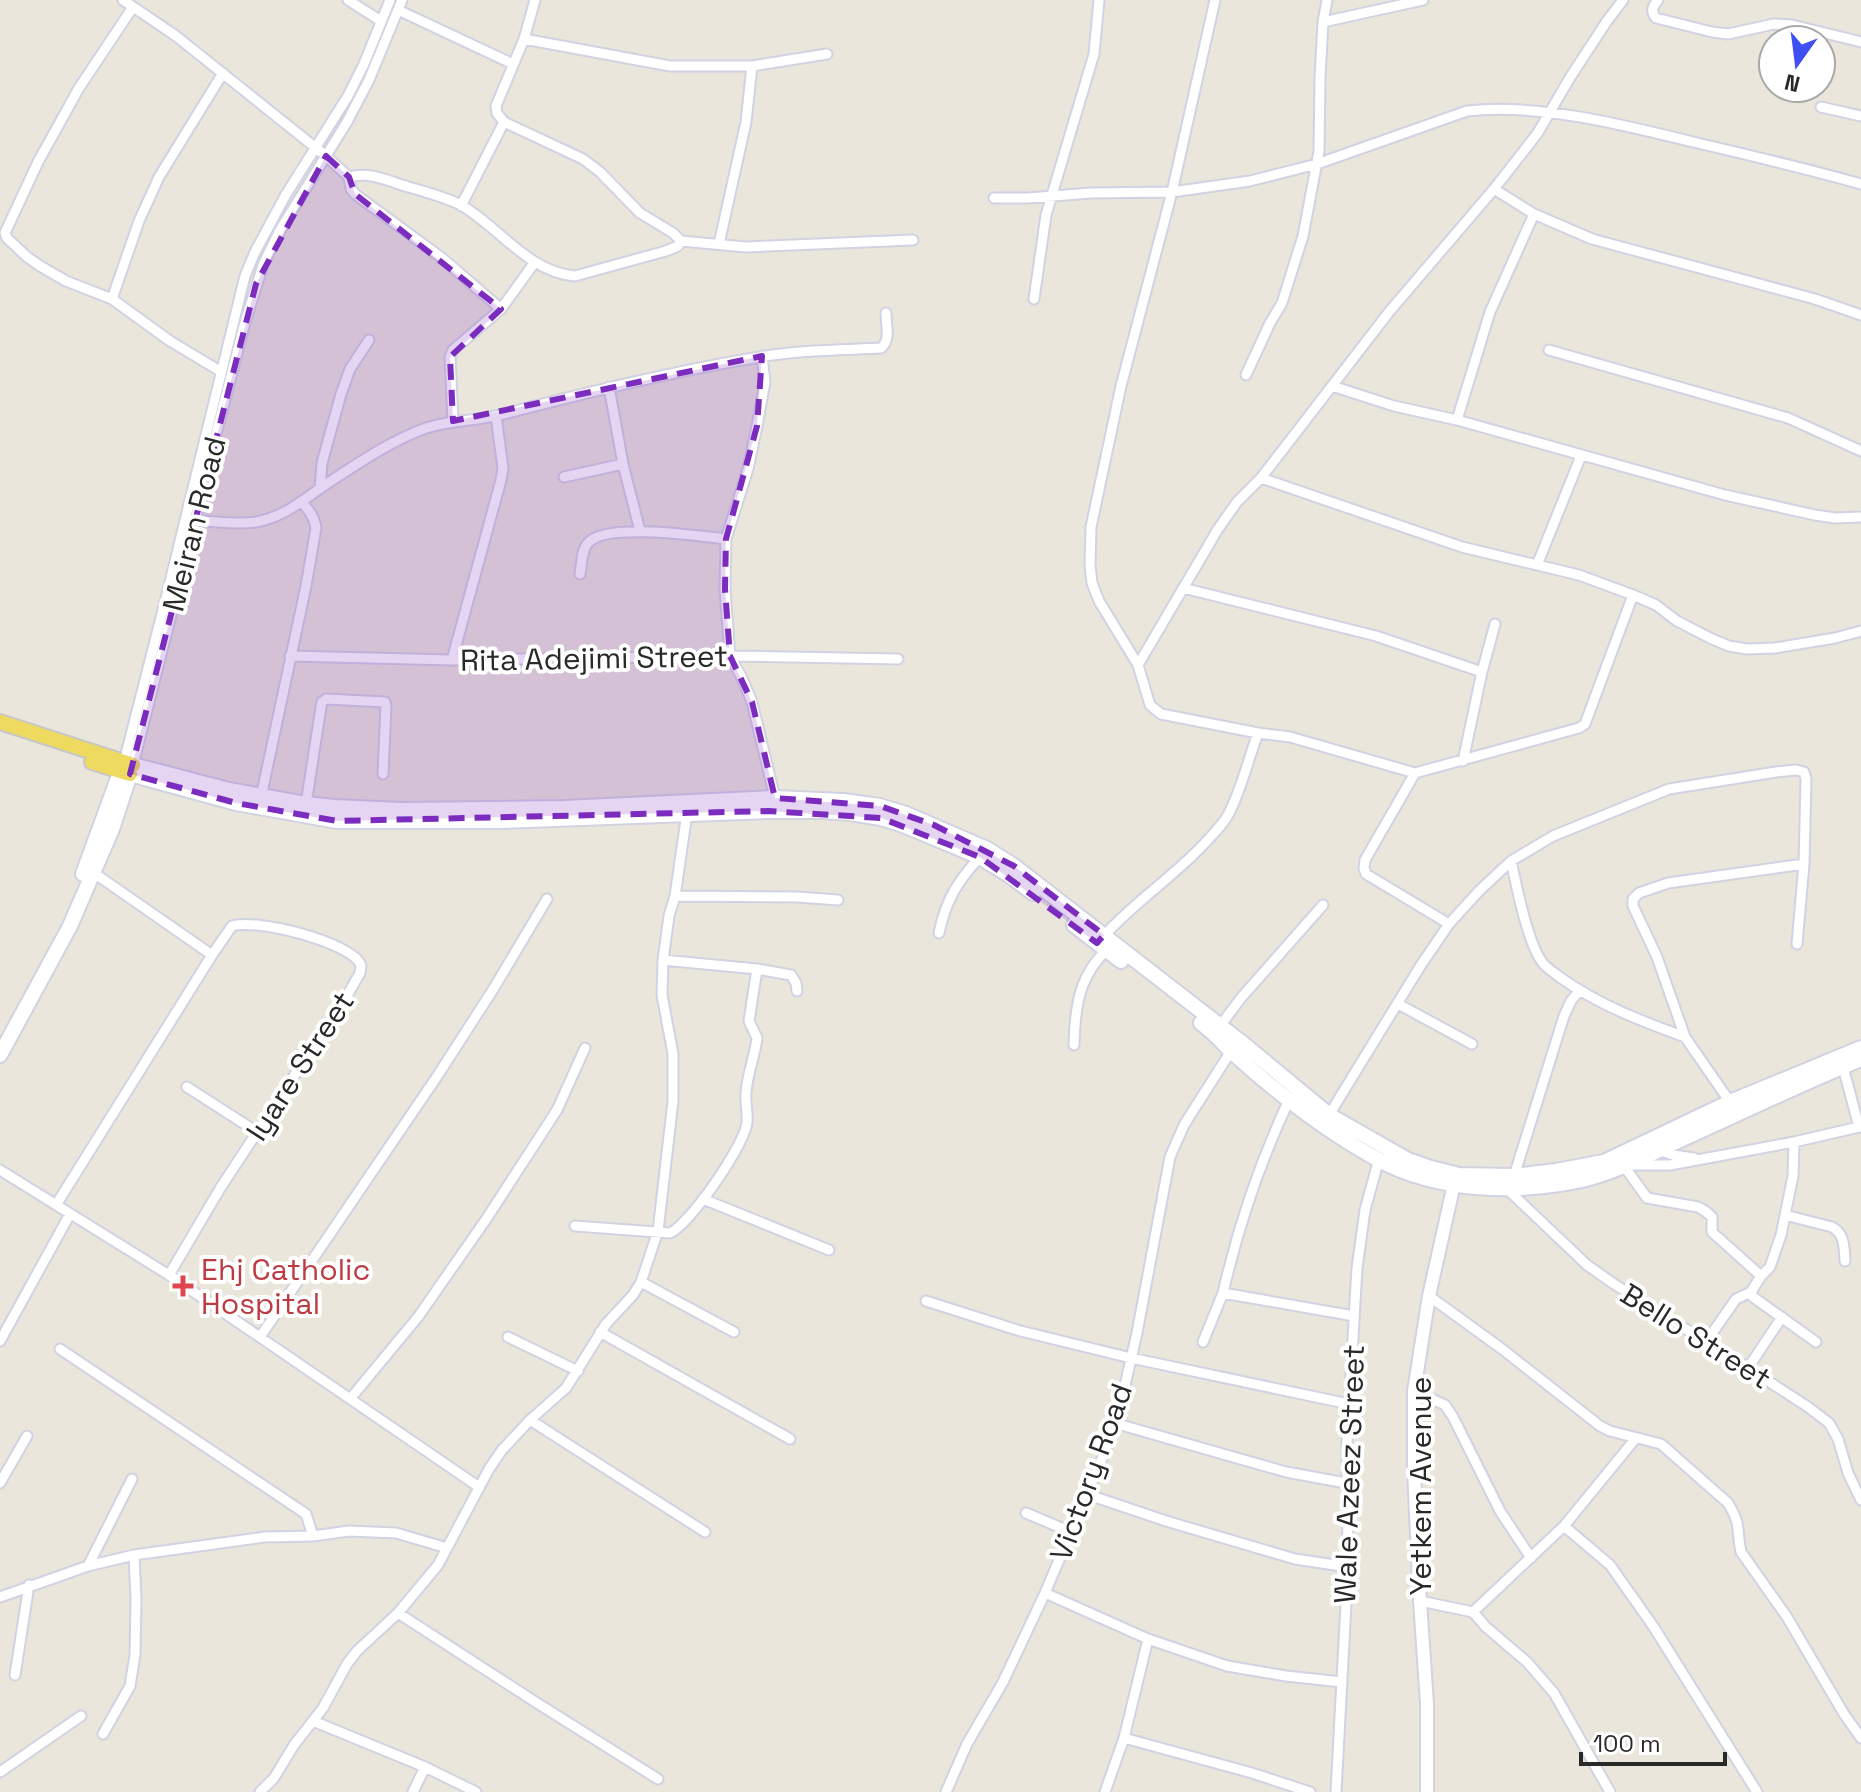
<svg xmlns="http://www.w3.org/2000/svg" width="1861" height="1792" font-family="'Space Grotesk',sans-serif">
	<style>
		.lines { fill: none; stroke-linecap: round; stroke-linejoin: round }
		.minor-casing { stroke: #d1d2e2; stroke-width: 13 }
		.tertiary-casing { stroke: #d1d2e2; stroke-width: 16 }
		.secondary-casing { stroke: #d1d2e2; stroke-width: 18 }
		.primary-casing { stroke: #c7c7c7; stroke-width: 18 }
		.minor { stroke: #fff; stroke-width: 9 }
		.tertiary { stroke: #fff; stroke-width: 12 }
		.secondary { stroke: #fff; stroke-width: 14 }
		.primary { stroke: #edda5f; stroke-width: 14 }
		.marked { fill: #7b2cbf; fill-opacity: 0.2; stroke: #7b2cbf; stroke-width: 6; stroke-dasharray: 16 10; stroke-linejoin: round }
		.health-dot { fill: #e0444e; stroke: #fff; stroke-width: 3 }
		.labels { text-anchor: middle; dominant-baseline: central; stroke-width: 8; stroke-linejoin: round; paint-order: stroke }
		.street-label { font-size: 30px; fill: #292929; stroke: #fff }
		.health-label { font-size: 30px; fill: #be3a42; stroke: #fff; text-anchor: start }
	</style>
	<rect width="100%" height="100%" fill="#ebe6db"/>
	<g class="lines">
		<g class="minor-casing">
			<path id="minor" d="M123,0L176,36L326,156L349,177L351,189L355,194L442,258L501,309L453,350L450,357L453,421
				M348,0L381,21
				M1623,0L1607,21L1571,76L1537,134L1494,189L1389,312L1261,478L1237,502L1218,529L1138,665L1150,705L1161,714L1258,733L1290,737L1415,773L1579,728L1585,724L1633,595
				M1658,0C1653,6 1650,11 1656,18L1712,32L1728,34L1774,24L1792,25L1861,42
				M133,7L79,88L38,162L5,233L7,238L26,256L40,266L66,281L112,299L170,341L220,371
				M398,10L513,64
				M1323,22L1423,0
				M524,39L670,66H752L827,54
				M1821,107L1861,116
				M504,122L583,159L600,172L640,213L673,233L681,241L746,247L913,240
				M349,177C368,172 384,179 402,185C421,191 443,196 461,205C499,227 528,272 575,276L666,251L678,246L681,241
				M1494,189L1534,214L1592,239L1815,299L1861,315
				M994,198H1028L1091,193L1172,192L1250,181L1317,164L1467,111C1538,103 1624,125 1693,142C1749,155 1805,168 1861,184
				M461,206L504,122L497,113L496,106L524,39L535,0
				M719,244L746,122L752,66
				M112,299L139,221L159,177L223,73
				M1034,299L1046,215L1094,54L1099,0
				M501,309L535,262
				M1549,350L1788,418L1861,451
				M762,356L765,382L757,426L748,469L726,539L725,589L730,656L742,678L752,702L775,798
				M1246,375L1270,323L1282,303L1303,236L1319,151L1320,77L1323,22L1327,0
				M1332,386L1394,406L1457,420L1725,495L1815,515L1835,518L1861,517
				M609,387L623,464L640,531
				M1457,420L1490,312L1534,214
				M564,477L623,464
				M1261,478L1462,547L1579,575L1633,595L1656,605L1677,621L1712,639L1729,646L1747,649L1775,648L1835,638L1861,631
				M320,489L322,463L341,394L350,369L369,340
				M195,521C215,521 236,525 256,522C284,517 303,500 325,485C357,464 390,441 426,428C451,420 478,421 504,414C588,392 673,371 760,357C799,350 841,350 881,348C891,340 886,325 886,313
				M1537,565L1581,456
				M580,574C582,564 581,551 588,543C605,522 699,536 726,539
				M1183,588L1376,636L1482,672
				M290,656L452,660L730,656L898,659
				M452,660L501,480L503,468L496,416
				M1138,665L1099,601L1092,583L1090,565L1091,527L1121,386L1172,192L1215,0
				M1463,761L1482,672L1495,624
				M124,762L167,594L245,276L255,252L285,196L348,96L364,64L390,0
				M133,765L195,521L206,473L244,326L263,265L280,230L347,122L369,80L402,0
				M1415,773L1365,860L1364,868L1366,874L1449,924
				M261,797L306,586L316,528C314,516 309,510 301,502
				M306,804L321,707L322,702L326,699L385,702L386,706L383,774
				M1511,861C1517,887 1527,941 1542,962C1547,969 1555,973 1561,978C1599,1005 1641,1021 1685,1037
				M675,896L797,897L838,900
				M939,933C946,900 957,882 980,857
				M1102,938C1133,903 1172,878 1204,844C1212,835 1222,826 1228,815C1240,794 1249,757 1258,733
				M663,960L757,969L791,975L796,983L797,991
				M1398,1004L1472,1044
				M1220,1026L1241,998L1323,905
				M1074,1045C1075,1006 1079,974 1110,947
				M1843,1067L1859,1127H1861
				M187,1087L257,1132
				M1289,1100C1260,1162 1238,1227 1223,1293L1354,1316
				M1730,1102L1685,1037L1657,957L1633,906V899L1639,893L1668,883L1804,864
				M1329,1115L1421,965L1449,924L1479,891L1511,861L1553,836L1669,789L1776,772L1796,770L1804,772L1806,779L1804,864L1797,944
				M1794,1142L1793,1176L1781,1235L1770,1267L1761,1276L1751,1292L1753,1297L1816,1342
				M1658,1150L1673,1155L1694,1158
				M1635,1165H1670L1794,1142L1859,1127
				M1624,1166L1647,1198L1698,1207L1705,1211L1712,1217V1232L1761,1276
				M0,1170L169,1275L479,1487
				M1514,1176L1564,1016L1571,1001L1579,991
				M1506,1188L1587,1265L1614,1284L1748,1368L1808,1407L1829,1423L1838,1439L1848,1473L1861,1500
				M703,1199L829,1250
				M56,1205L212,955L94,873
				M1785,1215L1832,1227C1845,1234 1844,1247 1845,1261
				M575,1226L670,1233C690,1224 744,1146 747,1123C748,1113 745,1103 746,1093C747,1074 755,1056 757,1038L749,1021L757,969
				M169,1275L221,1187L348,994L360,973L361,965C351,942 256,918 232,926L212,955
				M641,1282L734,1332
				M1429,1296L1502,1349L1600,1426L1610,1431L1661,1444L1728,1503C1742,1526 1736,1530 1741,1552L1787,1617L1844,1714L1861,1738
				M926,1301L1017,1330L1131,1358L1349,1404
				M600,1332L790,1439
				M260,1337L438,1075L494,988L547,899
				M508,1337L578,1371
				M0,1341L70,1214
				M1203,1342L1223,1293
				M1706,1342L1736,1299L1751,1292
				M60,1349L306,1514L313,1536
				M1748,1368L1782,1317
				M1414,1391L1445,1405L1453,1417L1500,1511L1531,1558
				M350,1399L418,1317L487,1218L557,1110L585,1048
				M530,1420L705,1532
				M1114,1423L1286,1472L1346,1483
				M0,1483L27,1436
				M1086,1494L1166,1521L1295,1559L1348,1567
				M1026,1513L1071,1532
				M1564,1526L1610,1565L1653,1626L1757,1792
				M88,1566L132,1479
				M1045,1593L1148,1639L1227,1666L1286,1676L1342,1682
				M0,1597L88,1566L134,1555L265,1537L313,1536L349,1531L396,1533L447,1548
				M1420,1601L1473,1612L1564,1526L1636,1438
				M1473,1612L1486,1627L1527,1662L1554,1693L1610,1792
				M398,1613L537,1703L658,1779
				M15,1675L29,1585
				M313,1721L425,1767L476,1792
				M103,1734L130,1686L135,1655L136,1599L134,1555
				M1124,1738L1148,1639
				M0,1772L81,1716
				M260,1792L274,1778L294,1745L323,1708L347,1664L357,1651L398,1613L438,1565L489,1469L502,1450L530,1420L566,1388L606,1324L633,1295L641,1282L658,1231L673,1101V1054L662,995L663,960L669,916L675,896L687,813
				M413,1792L425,1767
				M946,1792L967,1744L1003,1682L1045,1593L1107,1447L1120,1407L1137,1333L1170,1157L1184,1125L1231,1051
				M1105,1792L1124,1738L1252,1773L1310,1792
				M1336,1792L1348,1567L1347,1442L1357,1268L1365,1210L1379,1159"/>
		</g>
		<g class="tertiary-casing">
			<path id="tertiary" d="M1427,1792V1704L1420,1601L1414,1471V1391L1429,1296L1454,1184"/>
		</g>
		<g class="secondary-casing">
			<path id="secondary" d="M130,774L236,803L337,821H501L768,811H823L850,813L881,818L903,825L980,857L1009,875L1033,893
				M83,874L124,762
				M1074,925L1121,961
				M1201,1023C1213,1032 1222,1042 1232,1052C1277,1093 1326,1131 1379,1160C1440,1192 1516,1194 1582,1180C1619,1171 1654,1152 1689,1136C1746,1110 1803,1083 1861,1059
				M0,1055L70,926L112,829L133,765L229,790L306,804L335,807L401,810L564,808L775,798L843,801L880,806L906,814L987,849L1014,866L1241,1042L1329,1115L1408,1160L1431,1168L1459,1175L1514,1176L1556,1171L1604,1162L1730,1102L1861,1048"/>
		</g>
		<g class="primary-casing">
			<path id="primary" d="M0,722L133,765
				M92,762L130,774"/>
		</g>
		<use href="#minor" class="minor"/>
		<use href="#tertiary" class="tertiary"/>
		<use href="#secondary" class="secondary"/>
		<use href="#primary" class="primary"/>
	</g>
	<path class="marked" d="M326,156L349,177L355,194L501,309L450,357L453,421L762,356L757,426L726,539L725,589L730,656L752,702L775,798L880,806L934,825L1014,866L1104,935L1097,943L980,857L881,818L768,811L337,821L236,803L130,774L256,284Z"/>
	<path class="health-dot" d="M179 1274h8v8h8v8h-8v8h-8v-8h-8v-8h8z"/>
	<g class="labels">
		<g class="street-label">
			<text transform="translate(194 524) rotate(-76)">Meiran Road</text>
			<text transform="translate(594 658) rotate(-1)">Rita Adejimi Street</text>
			<text transform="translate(300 1066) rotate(-57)">Iyare Street</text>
			<text transform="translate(1696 1336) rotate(32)">Bello Street</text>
			<text transform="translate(1091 1472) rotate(-70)">Victory Road</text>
			<text transform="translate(1349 1474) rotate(-88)">Wale Azeez Street</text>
			<text transform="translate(1420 1486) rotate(-90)">Yetkem Avenue</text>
		</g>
		<g class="health-label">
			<text x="201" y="1269">Ehj Catholic<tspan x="201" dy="34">Hospital</tspan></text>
		</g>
	</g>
	<g transform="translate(1797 64) rotate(194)"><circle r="38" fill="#ffffff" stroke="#a9a9a9" stroke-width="2"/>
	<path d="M0-6L14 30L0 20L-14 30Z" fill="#3f4ff5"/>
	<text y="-12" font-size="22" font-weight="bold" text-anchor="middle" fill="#292929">N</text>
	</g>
	<path d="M1581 1752v12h144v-12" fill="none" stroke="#292929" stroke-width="4"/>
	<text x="1593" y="1752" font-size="24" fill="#292929" stroke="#ffffff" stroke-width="6" paint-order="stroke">100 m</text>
</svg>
